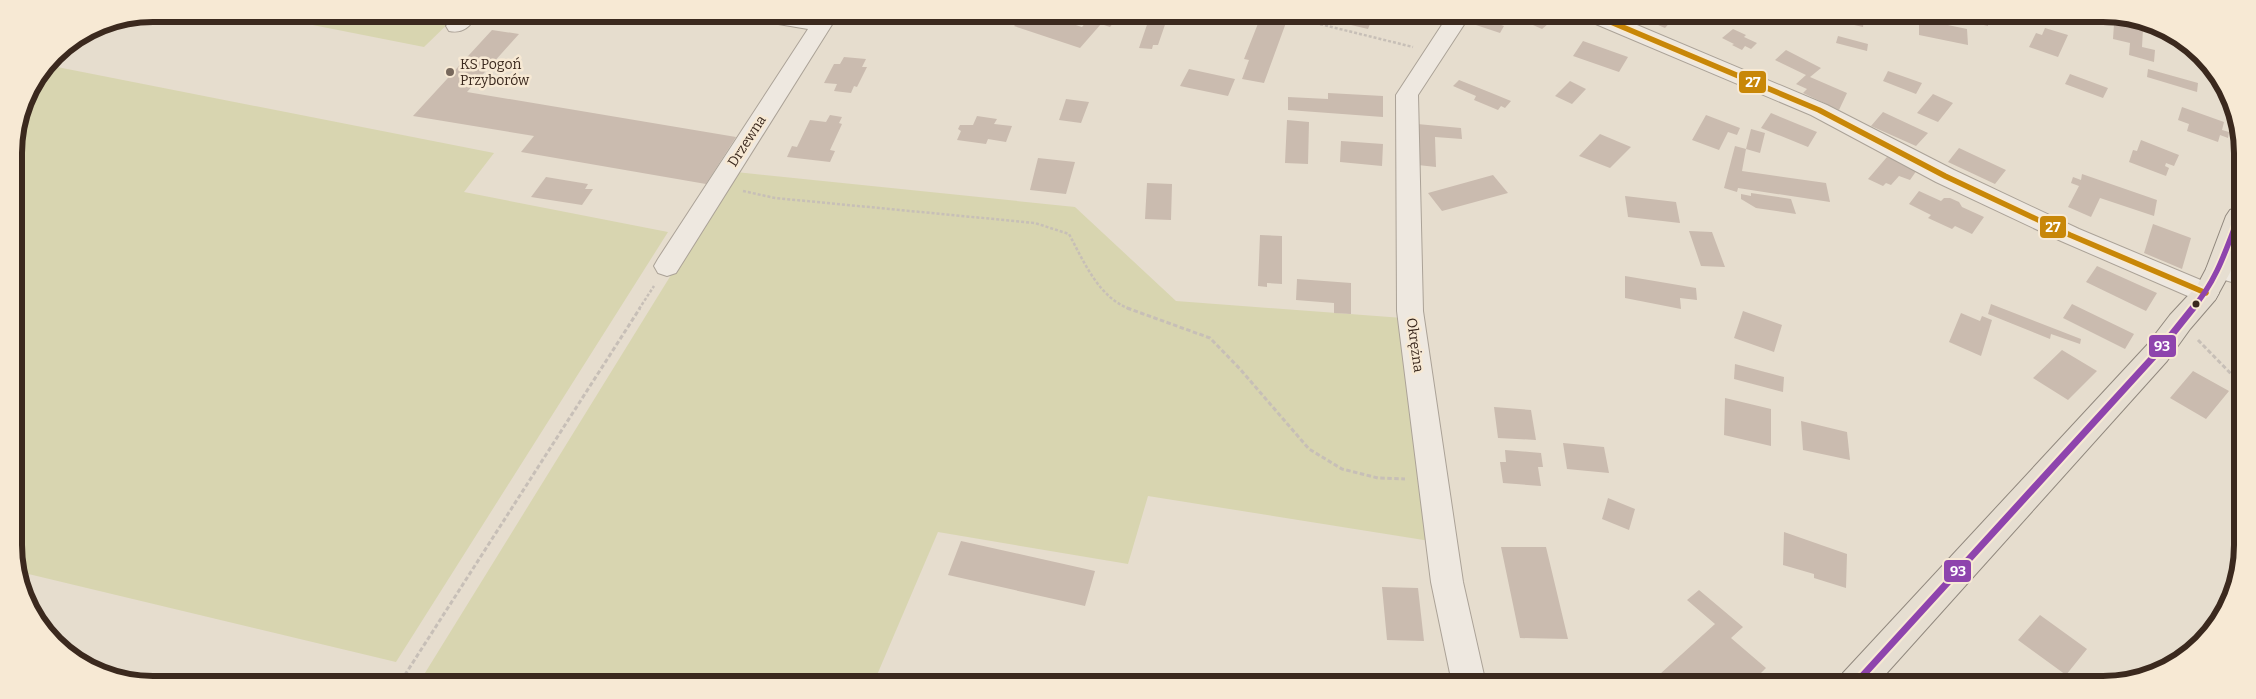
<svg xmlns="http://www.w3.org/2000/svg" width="2256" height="699" font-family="Bitter,serif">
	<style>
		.green { fill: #d8d5b0 }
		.building { fill: #cabbaf }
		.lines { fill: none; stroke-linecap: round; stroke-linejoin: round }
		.minor-casing { stroke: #aba297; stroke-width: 2 }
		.major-casing { stroke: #91887e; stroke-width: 2 }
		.path-far1 { stroke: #c7bfb7; stroke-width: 2.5; stroke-dasharray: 3 2; stroke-linecap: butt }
		.path { stroke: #c7bfb7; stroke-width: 3; stroke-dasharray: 4.5 2.5; stroke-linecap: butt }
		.minor { fill: #eee8e0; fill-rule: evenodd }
		.major { fill: #e6ded1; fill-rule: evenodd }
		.bus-1-casing { stroke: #f7e9d4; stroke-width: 9 }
		.bus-2-far1-casing { stroke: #f7e9d4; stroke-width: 9 }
		.bus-2-casing { stroke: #f7e9d4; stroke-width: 11 }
		.bus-1 { stroke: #c88708; stroke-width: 5.5 }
		.bus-2-far1 { stroke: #8e44ad; stroke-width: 5.5 }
		.bus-2 { stroke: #8e44ad; stroke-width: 7 }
		.poi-dot { fill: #77685c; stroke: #f7e9d4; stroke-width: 2 }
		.bus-dot { fill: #3b291e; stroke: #f7e9d4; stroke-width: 2 }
		.labels { text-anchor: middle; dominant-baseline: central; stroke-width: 5; stroke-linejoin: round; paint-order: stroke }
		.poi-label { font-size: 14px; fill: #3b291e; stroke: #f7e9d4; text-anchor: start }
		.street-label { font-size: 14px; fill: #3b291e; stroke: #f7e9d4 }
		.rim { fill: none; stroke: #3b291e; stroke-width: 6 }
		.line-badge { stroke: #f7e9d4; stroke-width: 2 }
		.badge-label { font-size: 14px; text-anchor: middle; font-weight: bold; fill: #fff }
	</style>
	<rect width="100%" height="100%" fill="#e6ddce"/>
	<path class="green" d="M257,14H458L424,47Z
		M47,65L494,153L464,192L668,232L396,662L16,571L14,144L28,92Z
		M736,172L1075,207L1176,301L1403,318L1430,541L1148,496L1128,564L938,532L874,682L420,681L718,199Z"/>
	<path class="building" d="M476,15H505L499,21L474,17Z
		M1024,16H1048L1082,27L1088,20L1086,19L1089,16H1119L1110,27L1101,24L1080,48L1014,26Z
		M1150,16H1168L1158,45H1153L1152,49L1139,48Z
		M1261,16L1287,20L1264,83L1242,79L1249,60L1244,59Z
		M1317,17H1373L1368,29Z
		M1479,17L1504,26L1500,33L1473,24Z
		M1515,17H1550L1554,19L1542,29Z
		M1640,17H1675L1665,28Z
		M1828,18H1864L1863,27L1828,19Z
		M1967,18H1988V26L1967,21Z
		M1919,19L1967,29L1968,45L1919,35Z
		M2114,24L2143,29L2142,47L2155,50L2154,62L2129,55L2130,43L2113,39Z
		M2045,28L2068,35L2058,57L2029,47L2036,33L2042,35Z
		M1733,29L1746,35L1744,37L1757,43L1751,49L1745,46L1742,50L1732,45L1734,44L1722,38Z
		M492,30L519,34L467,92L736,137L706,184L521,152L534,136L413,116Z
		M1838,36L1868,44L1867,51L1836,43Z
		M1583,41L1628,57L1619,72L1573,56Z
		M1786,50L1821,68L1810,77L1847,93L1839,110L1803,93L1807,89L1796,84L1806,75L1775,60Z
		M844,57L866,59L862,67H867L857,87L854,86L851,93L834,91L837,84L824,83L834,64H840Z
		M1189,69L1235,79L1228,96L1180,86Z
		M2148,69L2198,83L2197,92L2147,77Z
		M1888,71L1922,83L1916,94L1883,81Z
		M2070,74L2108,88L2103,98L2065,84Z
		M1459,80L1489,92L1511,101L1505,108L1501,106L1498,110L1474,100L1476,96L1453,86Z
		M1570,81L1586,89L1572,104L1555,96Z
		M1328,93L1383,96V117L1288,110V97L1328,99Z
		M1933,94L1953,103L1938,122L1917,113Z
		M1066,99L1089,102L1081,123L1059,120Z
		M2182,107L2224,122L2222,130L2229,132L2228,138L2220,135L2218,142L2187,131L2189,124L2178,120Z
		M1883,112L1928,133L1916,146L1871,126Z
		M1771,113L1817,132L1808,147L1761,128Z
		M830,115L842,117L839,123L842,124L830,150L835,151L830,162L787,157L792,146L797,147L810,120L826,122Z
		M1706,115L1740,128L1737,135L1728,132L1719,150L1692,140Z
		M977,116L997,119L994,124L1012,126L1006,142L988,139L986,144L957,140L961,131L958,129L960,125H973Z
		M1287,120L1309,122L1308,164L1285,163Z
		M1417,124L1461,128L1462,139L1435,137L1436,167L1418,165Z
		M1751,129L1765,133L1760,153L1746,149Z
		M1600,134L1631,147L1610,168L1579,156Z
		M2141,140L2179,155L2174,166L2166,163L2165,166L2169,168L2166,176L2129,162L2133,150L2137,151Z
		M1341,141L1383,144L1382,166L1340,162Z
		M1735,146L1746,149L1742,171L1826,183L1830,202L1738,188L1737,192L1724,188Z
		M1959,148L2006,170L1995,184L1948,162Z
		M1887,157L1917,170L1910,180L1899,176L1891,185L1886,183L1883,186L1868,179Z
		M1038,158L1075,162L1066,194L1030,190Z
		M2082,174L2157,200L2154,216L2100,198L2091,217L2068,207L2079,186L2071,183L2073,177L2081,180Z
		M1493,175L1508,193L1442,211L1428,193Z
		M546,177L588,184L585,189H593L582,205L531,197Z
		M1147,183L1172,184L1171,220L1145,219Z
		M1919,191L1941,201L1944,198H1950L1959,202L1962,207L1984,217L1972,234L1955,226L1952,229L1928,218L1931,215L1909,204Z
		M1751,193L1791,199L1796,214L1756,208L1741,199V194L1751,196Z
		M1625,196L1676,202L1680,223L1628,217Z
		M2153,224L2191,238L2182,269L2144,253Z
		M1689,231L1712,232L1725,267L1701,266Z
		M1260,235L1282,236V284L1267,283V287L1258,286Z
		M2097,266L2157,293L2146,311L2086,282Z
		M1625,276L1696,288L1697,300L1680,298L1681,309L1625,298Z
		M1297,279L1351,283V314L1334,313V303L1296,300Z
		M1991,304L2081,339L2080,344L2051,334L2050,339L1988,314Z
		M2072,304L2134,334L2125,349L2063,318Z
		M1743,311L1782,325L1774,352L1734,338Z
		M1961,313L1980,321L1982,316L1992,320L1981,356L1949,342Z
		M2062,350L2097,371L2068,400L2033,378Z
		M1735,364L1784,377L1783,392L1734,379Z
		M2193,371L2229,391L2206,419L2170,398Z
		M1725,398L1771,409V446L1724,435Z
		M1494,407L1531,410L1536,440L1498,438Z
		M1801,421L1847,432L1850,460L1803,450Z
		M1563,443L1604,447L1609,473L1567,469Z
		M1505,450L1541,453L1543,467H1538L1541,486L1503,483L1500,462H1506Z
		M1608,498L1635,509L1629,530L1602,519Z
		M1784,532L1847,554L1846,588L1814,578V574L1783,565Z
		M961,541L1095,571L1085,606L948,575Z
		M1501,547H1546L1568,639L1520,638Z
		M1382,587L1418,588L1424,641L1387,640Z
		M1699,590L1743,627L1731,638L1766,668L1750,684H1671L1660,674L1715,624L1687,600Z
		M2040,615L2087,649L2066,675L2018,640Z"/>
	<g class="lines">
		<g class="minor-casing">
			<path id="minor" d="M456,14L477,15H478C470,26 464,34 449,31L446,26Z
				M751,15H803L816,17L817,15H838L676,273L667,276L658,273L654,266L658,259L808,29L754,20Z
				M1447,17H1469L1418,95L1423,311L1463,582L1486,684L1452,683L1431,582L1397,311L1396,95Z
				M1588,17H1618L1827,105L1954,170L2079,229L2215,286L2219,293L2215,300L2206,303L2197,300L2061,241L1936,182L1811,115L1591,22Z
				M2123,19H2139L2149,25L2141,27L2125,24Z
				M2219,259L2239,264V284L2210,276L2206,269L2210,262Z"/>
		</g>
		<g class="major-casing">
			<path id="major" d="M2239,207V250L2232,269L2215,300L2190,329L2167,361L1877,684H1838L1843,673L2147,345L2170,315L2197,286L2206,269L2226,216L2230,210Z"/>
		</g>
		<path class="path-far1" d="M1291,17L1413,47
			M743,191L775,198L1035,223L1069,234C1084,262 1099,298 1130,309
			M639,309L654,286"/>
		<path class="path" d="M1127,308L1210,338L1240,369L1309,449L1342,469L1378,478L1405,479
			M2198,340L2238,381
			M401,681L640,308"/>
		<use href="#minor" class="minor"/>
		<use href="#major" class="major"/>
		<g class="bus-1-casing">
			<path id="bus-1" d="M1599,17L1819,110L1945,176L2070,235L2206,293"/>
		</g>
		<g class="bus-2-far1-casing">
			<path id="bus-2-far1" d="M2192,309C2216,282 2226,250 2239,216"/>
		</g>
		<g class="bus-2-casing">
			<path id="bus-2" d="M1855,684L2157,353L2193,308"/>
		</g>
		<use href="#bus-1" class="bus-1"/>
		<use href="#bus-2-far1" class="bus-2-far1"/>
		<use href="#bus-2" class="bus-2"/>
	</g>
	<circle class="poi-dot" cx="450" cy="72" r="5"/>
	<circle class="bus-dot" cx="2196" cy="304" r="4.5"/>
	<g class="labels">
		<g class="poi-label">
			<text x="460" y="64">KS Pogoń<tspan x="460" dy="16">Przyborów</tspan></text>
		</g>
		<g class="street-label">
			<text transform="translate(747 141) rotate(-57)">Drzewna</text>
			<text transform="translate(1415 345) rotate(82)">Okrężna</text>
		</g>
	</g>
	<path d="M0 0H2256V699H0ZM153 22H2103A131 131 0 0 1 2234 153V545A131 131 0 0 1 2103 676H153A131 131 0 0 1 22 545V153A131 131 0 0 1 153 22Z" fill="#f7e9d4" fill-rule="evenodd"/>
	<path class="rim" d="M153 22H2103A131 131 0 0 1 2234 153V545A131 131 0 0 1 2103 676H153A131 131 0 0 1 22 545V153A131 131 0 0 1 153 22Z"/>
	<g class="line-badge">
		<rect x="1738" y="70" width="29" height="24" rx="5" fill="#c88708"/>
		<rect x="2039" y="215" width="28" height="24" rx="5" fill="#c88708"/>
		<rect x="2148" y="334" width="29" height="24" rx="5" fill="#8e44ad"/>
		<rect x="1943" y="559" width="29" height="24" rx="5" fill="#8e44ad"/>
	</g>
	<g class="badge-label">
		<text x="1753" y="87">27</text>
		<text x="2053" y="232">27</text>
		<text x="2162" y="351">93</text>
		<text x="1958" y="576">93</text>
	</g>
</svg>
